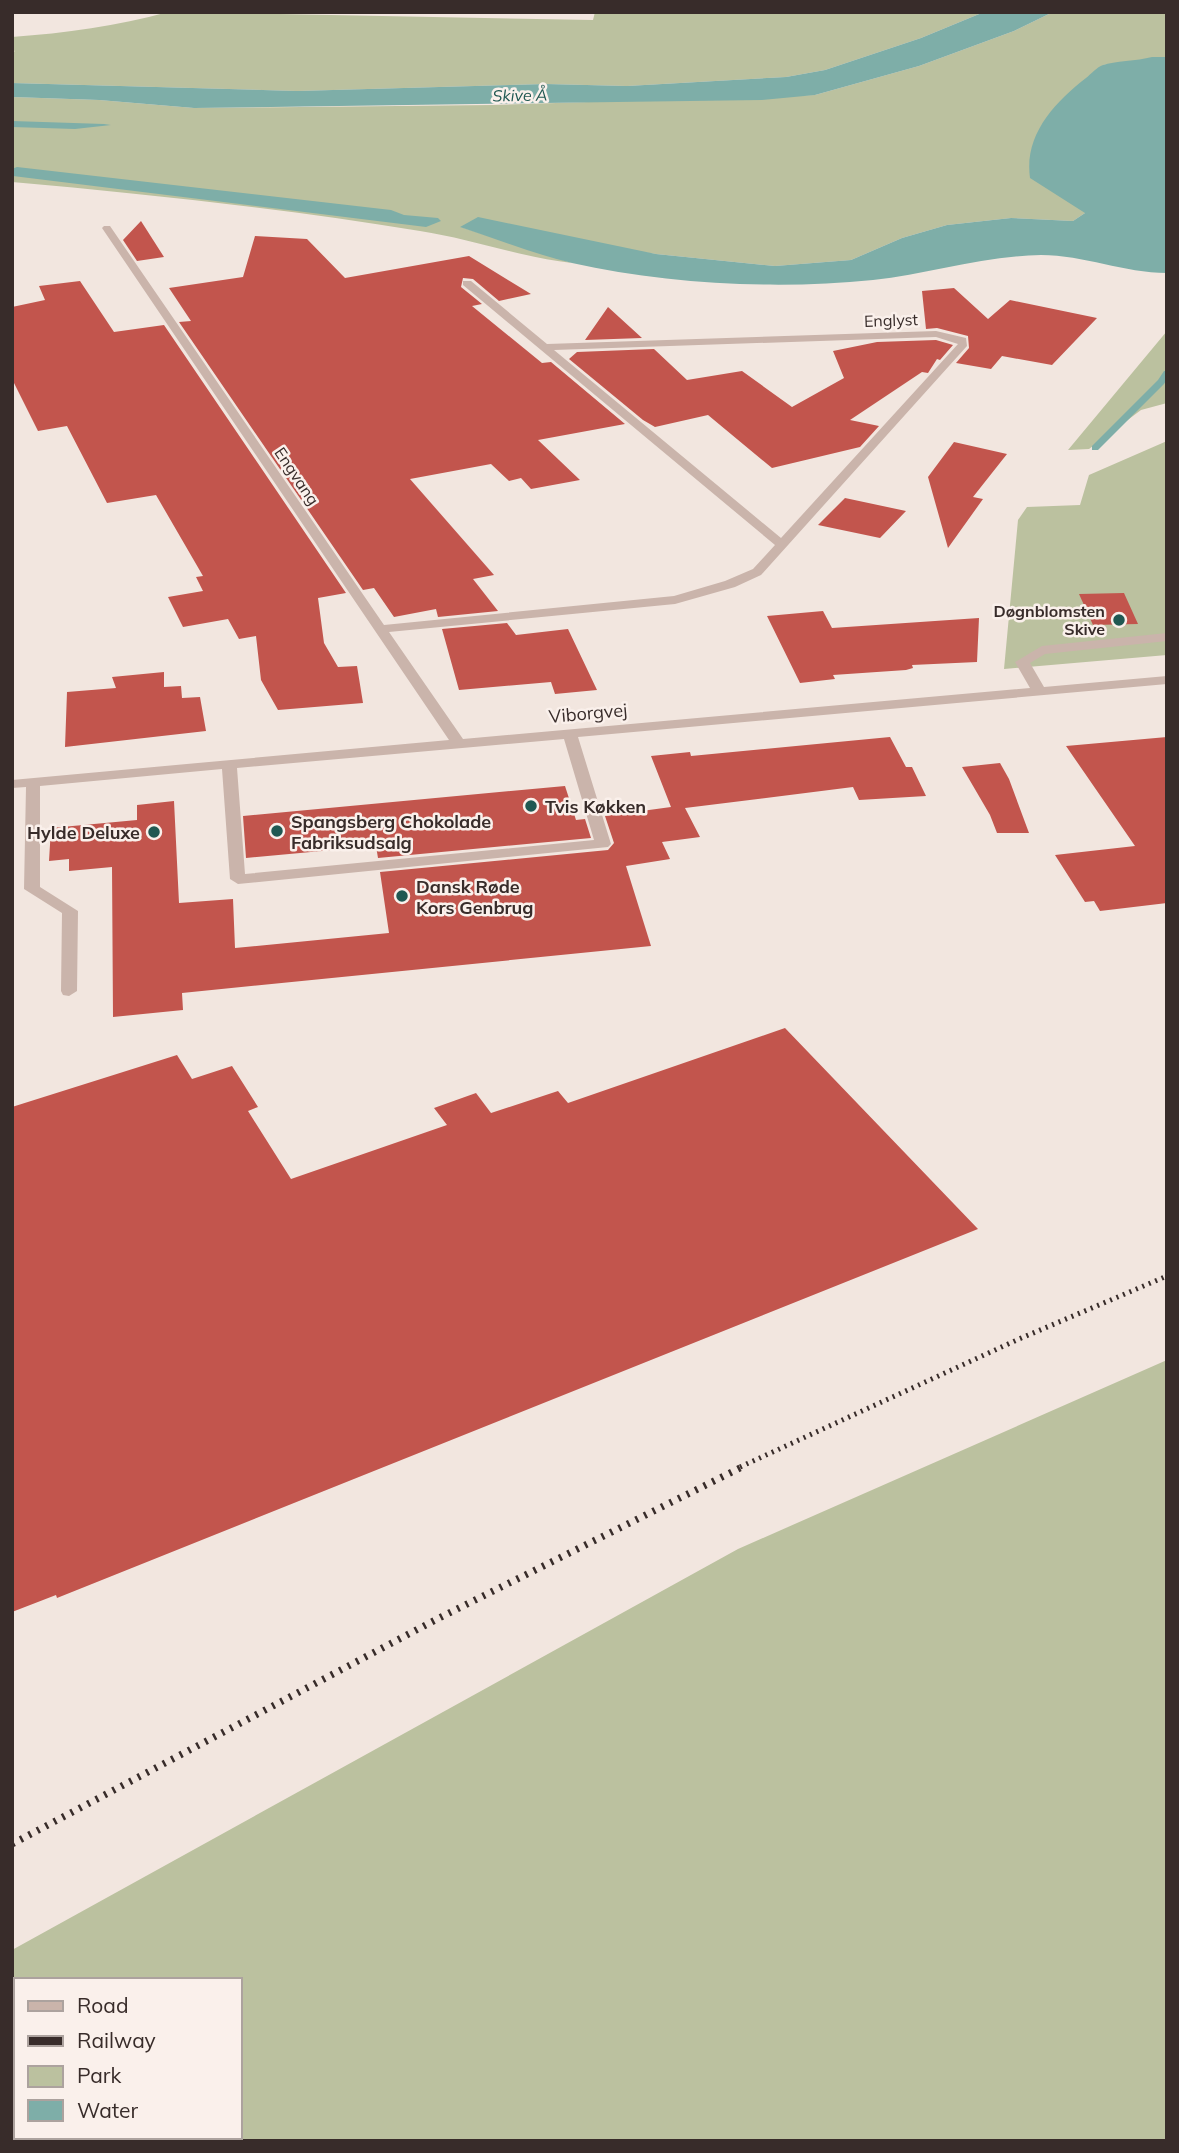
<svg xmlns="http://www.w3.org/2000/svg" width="1179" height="2153" font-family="Mulish,sans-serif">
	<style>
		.green { fill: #bbc19f; fill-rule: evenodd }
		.water { fill: #7eaea8 }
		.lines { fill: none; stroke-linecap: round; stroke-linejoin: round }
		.stream { fill: #7eaea8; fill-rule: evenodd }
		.building { fill: #c2554d }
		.minor { fill: #cab4ab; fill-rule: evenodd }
		.rail-far1 { stroke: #382c2a; stroke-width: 5; stroke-dasharray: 2 5; stroke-linecap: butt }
		.rail { stroke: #382c2a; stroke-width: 7; stroke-dasharray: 2.5 7; stroke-linecap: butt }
		.poi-dot { fill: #205852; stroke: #faf0eb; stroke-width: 2.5 }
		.labels { text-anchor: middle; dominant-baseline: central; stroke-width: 5; stroke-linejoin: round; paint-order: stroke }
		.far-water-label { font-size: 16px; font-style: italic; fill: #205852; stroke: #faf0eb }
		.far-street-label { font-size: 16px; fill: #382c2a; stroke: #faf0eb }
		.far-poi-label { font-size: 16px; font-weight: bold; fill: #382c2a; stroke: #faf0eb; text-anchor: end }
		.street-label { font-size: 18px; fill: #382c2a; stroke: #faf0eb }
		.poi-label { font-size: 18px; font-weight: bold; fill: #382c2a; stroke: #faf0eb; text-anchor: start }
	</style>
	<rect width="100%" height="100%" fill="#f2e6df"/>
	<path class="green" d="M168,12L593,20L595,12H984L921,38L825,70L786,77L627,86L546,84L297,91L12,83V53L15,51L12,50V37C66,33 117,26 168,12Z
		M1053,12H1167V57L1103,65L1085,213L1073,221L1011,218L947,225L902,238L851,260L775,266L656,254L461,227L572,263C520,257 472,239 420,231C286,209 148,194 12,182V97L99,100L194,108L493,105L815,95L919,66L1014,31Z
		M1167,331V403L1141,410L1089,449L1068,450Z
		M1167,441V655L1004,669L1018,520L1027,507L1080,505L1089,475Z
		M1167,1360V2141H12V1950L738,1549ZM16,1980H240V2137H16Z"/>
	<path class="water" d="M984,12H1053L1014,31L919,66L815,95L762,100L194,108L99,100L12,97V83L297,91L546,84L627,86L786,77L825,70L921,38Z
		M1152,57H1167V273C1124,273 1084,255 1041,255C983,256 929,274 873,280C776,290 667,284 572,263C534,254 497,239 460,227L478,217L656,254L775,266L851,260L902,238L947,225L1011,218L1073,221L1085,213L1030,178C1024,135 1054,103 1086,78C1091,74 1097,67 1103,65C1114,61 1137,61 1152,57Z
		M12,121L104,124L111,125L75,129L12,127Z
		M17,167L391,210L404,215L438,218L441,221L426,227L13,176L12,169Z"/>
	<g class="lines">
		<path class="stream" d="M1164,371H1167V379L1164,384L1098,450H1092V446L1158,380Z"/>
	</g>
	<path class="building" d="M141,221L164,257L137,261L123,240Z
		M255,236L307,239L345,278L469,256L531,294L499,301L473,279L463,278L461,287L482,304L472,306L542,363L551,362L625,424L538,440L580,480L531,489L521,478L509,481L491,464L410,479L494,575L473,579L498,611L438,617L436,609L394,617L374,588L363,590L179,322L191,321L169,288L243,277Z
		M80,281L114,332L164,325L346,593L318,598L324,643L338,667L357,666L363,703L278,710L261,680L256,636L239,639L228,619L183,627L168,597L203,591L196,577L203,576L156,495L107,503L67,426L38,431L12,379V307L45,300L39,286Z
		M954,288L988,319L1010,300L1097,318L1052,365L1002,356L991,369L956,363L969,348L968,336L937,328L926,329L922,291Z
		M608,307L642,338L585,340Z
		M936,340L953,345L940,360L937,359L928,373L922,372L850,420L879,426L860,447L772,468L708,415L655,427L643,420L569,359L577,352L654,349L687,380L742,371L792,407L844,378L833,351L877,342Z
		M954,442L1007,454L973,497L983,499L948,548L928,477Z
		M845,498L906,511L880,538L818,525Z
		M1124,593L1138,624L1093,625L1079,594Z
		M823,611L832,628L979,618L977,662L912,665L913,668L906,670L833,675L835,679L800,683L767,616Z
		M507,623L516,635L568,629L597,690L555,694L551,682L459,690L442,629Z
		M164,672V687L181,686L182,698L200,697L206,731L65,747L67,692L116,688L112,677Z
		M890,737L906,767H912L926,796L859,800L853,787L685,808L700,837L662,842L670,859L626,866L651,946L182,993L183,1010L113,1017L112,867L69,871V859L49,861L51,828L137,820V805L174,801L179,903L233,899L235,948L389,933L380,872L608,850L614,843L605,816L671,807L651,756L690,752L691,756Z
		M1167,737V903L1100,911L1094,901L1085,902L1055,855L1135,846L1066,746Z
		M1000,763L1009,779L1029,833H997L990,815L962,767Z
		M565,786L576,820L585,819L591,838L378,858L376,846L246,858L243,816Z
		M785,1028L978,1229L57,1598L56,1595L12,1612V1107L177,1055L192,1079L232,1066L258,1107L248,1111L291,1179L447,1125L434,1108L476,1093L491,1113L558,1091L568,1103Z"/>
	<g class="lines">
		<path class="minor" d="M104,226H110L384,625L674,596L725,581L753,569L775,545L463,285V281H471L547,344L936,331L966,338L967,346L761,575L735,587L675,604L389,632L463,739L1030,688L1015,662L1042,646L1167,633V641L1045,654L1030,663L1044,687L1167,676V684L578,737L611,844L608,847L238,884L230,879L222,769L40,786V887L78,911L77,991L69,996L63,995L61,991L62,913L24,889L26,787L12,788V780L449,740L102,228ZM936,337L958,344L781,538L554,350ZM564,739L594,840L245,874L237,768Z"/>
		<path class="rail-far1" d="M740,1467L1019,1339L1167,1276"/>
		<path class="rail" d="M12,1844L439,1618L744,1466"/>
	</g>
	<g class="poi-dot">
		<circle cx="1119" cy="620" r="7"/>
		<circle cx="531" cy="806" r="7"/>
		<circle cx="277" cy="831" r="7"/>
		<circle cx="154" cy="832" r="7"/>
		<circle cx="402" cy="896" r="7"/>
	</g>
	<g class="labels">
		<g class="far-water-label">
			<text transform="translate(520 95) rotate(-1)">Skive Å</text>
		</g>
		<g class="far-street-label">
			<text transform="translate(891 320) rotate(-2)">Englyst</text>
			<text transform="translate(297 476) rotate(56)">Engvang</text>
		</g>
		<g class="far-poi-label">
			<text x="1105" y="611">Døgnblomsten<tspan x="1105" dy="18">Skive</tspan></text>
		</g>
		<g class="street-label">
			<text transform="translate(588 713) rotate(-5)">Viborgvej</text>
		</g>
		<g class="poi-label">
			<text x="545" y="806">Tvis Køkken</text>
			<text x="291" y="821">Spangsberg Chokolade<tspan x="291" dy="21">Fabriksudsalg</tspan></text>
			<text x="140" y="832" text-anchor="end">Hylde Deluxe</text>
			<text x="416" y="886">Dansk Røde<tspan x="416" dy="21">Kors Genbrug</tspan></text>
		</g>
	</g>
	<rect width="1179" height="2153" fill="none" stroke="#382c2a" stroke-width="28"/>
	<rect x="14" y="1978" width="228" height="161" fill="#faf0eb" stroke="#aca29e" stroke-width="2"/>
	<rect x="28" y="2001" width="35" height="10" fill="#cab4ab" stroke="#aca29e" stroke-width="2"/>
	<text x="77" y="2013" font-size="21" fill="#382c2a">Road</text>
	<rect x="28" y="2036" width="35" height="10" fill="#382c2a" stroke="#aca29e" stroke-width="2"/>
	<text x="77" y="2048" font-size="21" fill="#382c2a">Railway</text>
	<rect x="28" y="2066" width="35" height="21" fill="#bbc19f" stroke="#aca29e" stroke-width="2"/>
	<text x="77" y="2083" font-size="21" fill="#382c2a">Park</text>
	<rect x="28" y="2100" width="35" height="21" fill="#7eaea8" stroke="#aca29e" stroke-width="2"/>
	<text x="77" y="2118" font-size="21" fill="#382c2a">Water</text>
</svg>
